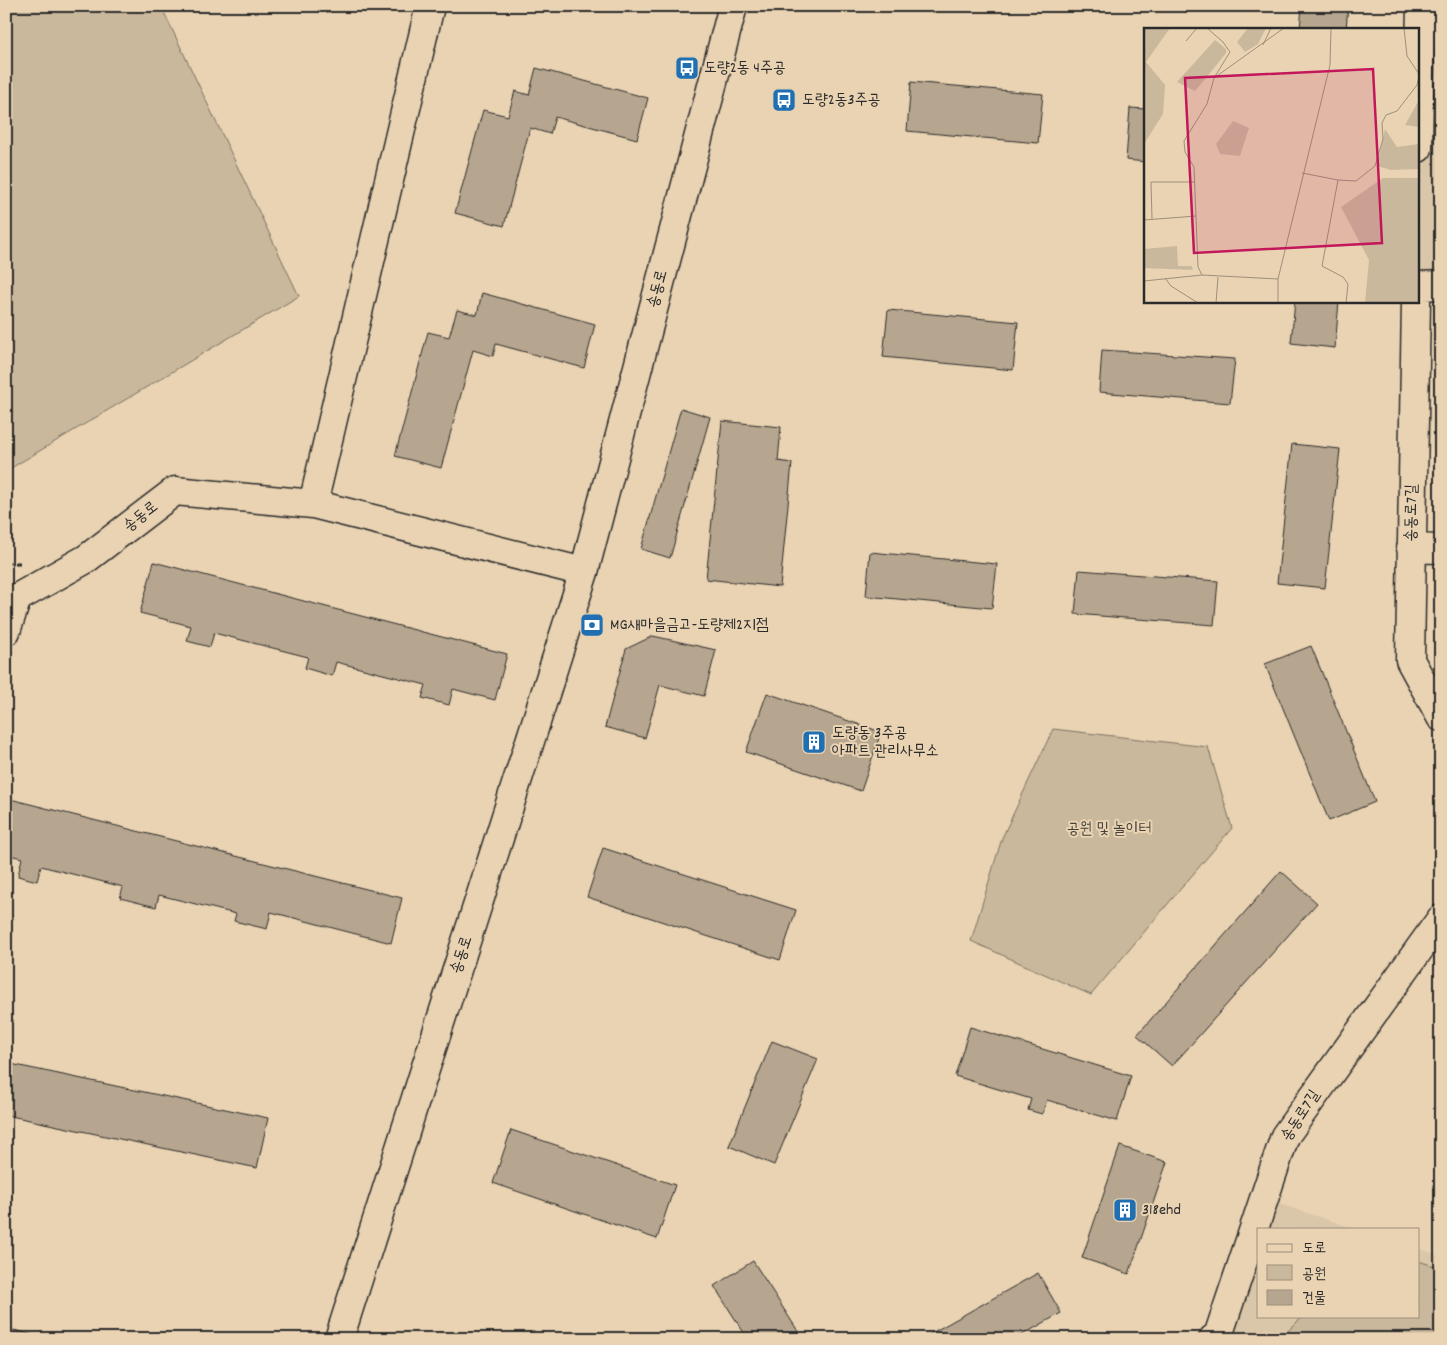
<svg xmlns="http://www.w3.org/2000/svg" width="1447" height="1345" font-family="Dekko,'Poor Story',sans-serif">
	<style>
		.built { fill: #dac6a8 }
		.green { fill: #cab89c; stroke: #7a7264 }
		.building { fill: #b7a68f; stroke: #2b2b2b }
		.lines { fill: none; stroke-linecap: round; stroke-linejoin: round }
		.minor-casing { stroke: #2b2b2b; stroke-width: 31 }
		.path { stroke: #2b2b2b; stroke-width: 3; stroke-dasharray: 5 4; stroke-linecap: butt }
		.minor { stroke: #e9d3b2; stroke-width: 28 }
		.labels { text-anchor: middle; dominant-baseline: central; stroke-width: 4; stroke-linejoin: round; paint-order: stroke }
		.poi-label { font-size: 16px; fill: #2b2b2b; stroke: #e9d3b2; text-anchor: start }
		.street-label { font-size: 16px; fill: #2b2b2b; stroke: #e9d3b2 }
		.park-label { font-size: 16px; fill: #43403c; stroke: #e9d3b2 }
		.inset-road { fill: none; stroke: #9d907c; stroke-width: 1 }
		.view { fill: #c2185b; fill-opacity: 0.15; stroke: #c2185b; stroke-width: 2.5 }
		.inset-edge { fill: none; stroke: #2b2b2b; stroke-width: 2.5 }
	</style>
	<rect width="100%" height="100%" fill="#e9d3b2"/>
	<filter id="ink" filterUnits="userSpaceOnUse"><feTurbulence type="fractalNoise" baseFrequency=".02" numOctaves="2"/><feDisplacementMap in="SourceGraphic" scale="10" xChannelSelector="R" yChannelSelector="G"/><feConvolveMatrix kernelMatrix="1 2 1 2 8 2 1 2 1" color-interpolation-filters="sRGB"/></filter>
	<g filter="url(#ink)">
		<path class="built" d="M1421,6H1441V285L1418,286Z
			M1264,1199L1356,1229H1258V1316H1418V1248L1441,1256V1339H1213Z"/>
		<path class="green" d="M6,6H161L299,296L6,471Z
			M1053,729L1208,747L1232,828L1091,995L971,941L1002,838Z
			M1418,1261L1441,1268V1339H1280L1303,1316H1418Z"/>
		<path class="building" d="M1302,6H1348L1346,29H1300Z
			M536,68L648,98L637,139L555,117L550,134L530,128L504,226L455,213L483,110L508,116L515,91L529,95Z
			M911,82L1043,94L1038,143L907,131Z
			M1130,108L1146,109V162L1126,160Z
			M482,293L595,324L584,368L496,344L493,356L473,350L441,468L395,456L428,332L449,337L457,310L477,315Z
			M1295,301H1339L1335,348L1291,343Z
			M888,310L1018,322L1013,370L883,357Z
			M1102,350L1235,359L1230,403L1099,392Z
			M681,408L710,417L670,558L641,549Z
			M722,421L781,427L778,461L792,463L780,587L706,579Z
			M1292,444L1340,449L1325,588L1277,583Z
			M870,552L997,564L992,608L866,596Z
			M154,562L507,654L495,700L453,689L449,705L422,698L426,685L336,662L332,676L305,668L308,657L214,633L210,647L187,641L191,626L140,613Z
			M1079,570L1218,581L1214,625L1075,614Z
			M653,636L716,650L704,696L660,685L645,738L605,727L626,649Z
			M1311,646L1375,802L1329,821L1265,664Z
			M767,693L881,732L861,791L746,752Z
			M6,798L402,898L391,943L271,912L267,929L234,921L236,914L159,895L156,907L120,898L123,887L41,866L37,881L18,876L22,858L6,854Z
			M603,848L796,910L780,960L587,897Z
			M1281,871L1317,903L1172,1066L1137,1035Z
			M970,1027L1131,1076L1117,1121L1047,1100L1042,1114L1028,1110L1031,1099L955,1076Z
			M772,1041L818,1059L774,1165L729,1146Z
			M6,1063L268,1118L257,1168L6,1115Z
			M511,1130L675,1185L657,1239L493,1183Z
			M1120,1146L1167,1162L1129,1274L1082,1258Z
			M753,1261L803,1339H748L714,1286Z
			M1038,1273L1061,1313L1015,1339H921Z
			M6,1328L49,1339H6Z"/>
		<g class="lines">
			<g class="minor-casing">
				<path id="minor" d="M1418,148L1421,6
					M1418,286L1441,285
					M1416,301L1410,660L1441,717
					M313,504L584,572
					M1411,548L1441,549
					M6,631L17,598L86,559L175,491L313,504L430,6
					M339,1339L584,572L733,6
					M1213,1339L1218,1336L1285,1136L1441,919"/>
			</g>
			<path class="path" d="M6,563H21"/>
			<use href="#minor" class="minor"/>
		</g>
	</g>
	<defs>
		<g id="bus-square" transform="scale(1.25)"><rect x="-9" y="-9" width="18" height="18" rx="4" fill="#1f6fb2" stroke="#e9d3b2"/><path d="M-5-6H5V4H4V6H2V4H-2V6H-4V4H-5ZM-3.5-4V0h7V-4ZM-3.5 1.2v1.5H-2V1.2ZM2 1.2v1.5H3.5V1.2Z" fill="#fff"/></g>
		<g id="bank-square" transform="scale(1.25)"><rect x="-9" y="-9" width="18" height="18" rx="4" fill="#1f6fb2" stroke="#e9d3b2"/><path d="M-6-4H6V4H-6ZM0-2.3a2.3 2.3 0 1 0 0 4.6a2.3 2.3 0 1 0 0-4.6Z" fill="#fff"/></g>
		<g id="building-square" transform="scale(1.25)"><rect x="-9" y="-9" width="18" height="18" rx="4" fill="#1f6fb2" stroke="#e9d3b2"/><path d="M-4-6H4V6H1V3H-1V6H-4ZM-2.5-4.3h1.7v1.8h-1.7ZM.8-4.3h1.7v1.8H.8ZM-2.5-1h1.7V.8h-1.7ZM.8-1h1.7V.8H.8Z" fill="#fff"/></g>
	</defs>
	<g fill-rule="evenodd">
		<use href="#bus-square" x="687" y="68"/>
		<use href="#bus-square" x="784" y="100"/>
		<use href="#bank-square" x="592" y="625"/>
		<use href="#building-square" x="814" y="742"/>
		<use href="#building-square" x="1125" y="1210"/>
	</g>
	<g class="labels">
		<g class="poi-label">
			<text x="704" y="68">도량2동 4주공</text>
			<text x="802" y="100">도량2동3주공</text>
			<text x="610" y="625">MG새마을금고-도량제2지점</text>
			<text x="832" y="733">도량동 3주공<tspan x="832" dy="18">아파트 관리사무소</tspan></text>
			<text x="1142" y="1210">318ehd</text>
		</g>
		<g class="street-label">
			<text transform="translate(658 289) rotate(-75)">송동로</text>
			<text transform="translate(1412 513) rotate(-89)">송동로7길</text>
			<text transform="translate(141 517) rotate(-38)">송동로</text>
			<text transform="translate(462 955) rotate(-72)">송동로</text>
			<text transform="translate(1301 1116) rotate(-57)">송동로7길</text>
		</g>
		<g class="park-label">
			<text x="1109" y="829">공원 및 놀이터</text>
		</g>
	</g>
	<g transform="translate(1144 28)">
		<rect width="275" height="275" fill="#e9d3b2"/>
		<path d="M0,0H26L2,34L21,57L19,86L0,116ZM104,0H122L114,16L101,24L93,14ZM71,12L82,21V25L62,50L51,63L33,54ZM275,72V99L261,97ZM89,93L105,100L96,128L76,126L72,116ZM241,101L253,119L275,116V141L247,142L233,138ZM239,150H275V275H221L225,232L197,179ZM33,218L34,238H48L49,242L0,240V221Z" fill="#cab89c"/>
		<path class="inset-road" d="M63,0L79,14L86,24L70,50M260,0L263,28L275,46M42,13L53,0M119,17L127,0M158,145L194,152M8,191L7,154H51M0,192L52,188M21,250L27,258L54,275M134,251L58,247L54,239L50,139L41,124L40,113L63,76L70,50L140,0M0,253L58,247M72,275L74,249M134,275V251L186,37L187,0M202,275L204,256L199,249L178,238L194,152L212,153L231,138L239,111L238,95L242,87L253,83L273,57L275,49"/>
		<path class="view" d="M229,41L238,215L50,225L41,50Z"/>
		<rect width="275" height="275" class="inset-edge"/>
	</g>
	<rect width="1447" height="1345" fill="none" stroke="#e9d3b2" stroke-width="25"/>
	<rect x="12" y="12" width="1422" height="1320" fill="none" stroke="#2b2b2b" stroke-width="2" filter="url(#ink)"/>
	<rect x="1257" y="1228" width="162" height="90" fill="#e9d3b2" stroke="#9d907c"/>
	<rect x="1267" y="1244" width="25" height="8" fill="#e9d3b2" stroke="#9d907c"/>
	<text x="1302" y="1252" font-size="15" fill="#2b2b2b">도로</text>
	<rect x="1267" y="1265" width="25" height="15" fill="#cab89c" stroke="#9d907c"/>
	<text x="1302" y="1278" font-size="15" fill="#2b2b2b">공원</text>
	<rect x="1267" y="1290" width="25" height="15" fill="#b7a68f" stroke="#9d907c"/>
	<text x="1302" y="1302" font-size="15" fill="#2b2b2b">건물</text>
</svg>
